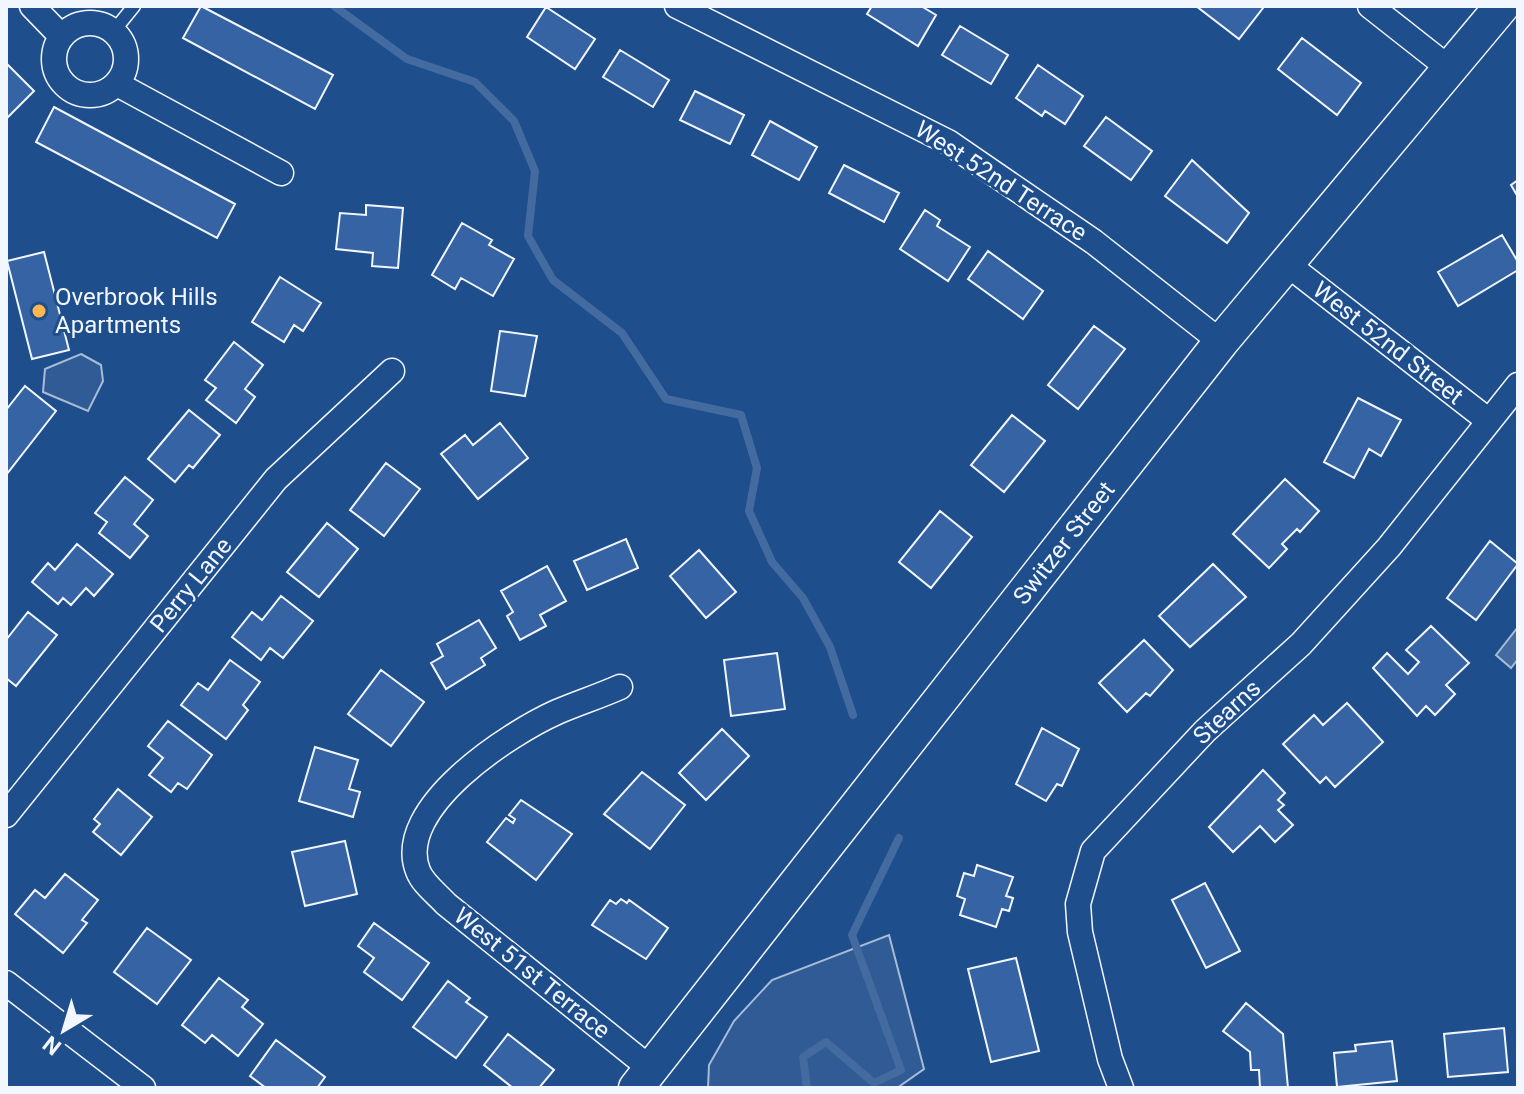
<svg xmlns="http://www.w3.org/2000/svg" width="1524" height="1094" font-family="Roboto,sans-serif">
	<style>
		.green { fill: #305b95; stroke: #a8bbd7; stroke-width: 2 }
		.water { fill: #446ba0; stroke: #a8bbd7; stroke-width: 2 }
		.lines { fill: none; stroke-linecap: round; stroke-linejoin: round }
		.stream { stroke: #446ba0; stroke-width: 8 }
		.building { fill: #3563a3; stroke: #f2f6ff; stroke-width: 2 }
		.lane-casing { stroke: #f2f6ff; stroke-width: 15 }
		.street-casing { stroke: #f2f6ff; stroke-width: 27 }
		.secondary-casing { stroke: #f2f6ff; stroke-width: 37 }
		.lane { stroke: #1f4e8c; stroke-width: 12 }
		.street { stroke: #1f4e8c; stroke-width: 24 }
		.secondary { stroke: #1f4e8c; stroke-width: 34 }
		.poi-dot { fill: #ffb74d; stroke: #1f4e8c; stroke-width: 3 }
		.labels { text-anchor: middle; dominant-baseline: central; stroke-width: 6; stroke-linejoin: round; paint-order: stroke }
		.street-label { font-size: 24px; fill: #f2f6ff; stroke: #1f4e8c }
		.poi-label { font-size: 24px; fill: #f2f6ff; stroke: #1f4e8c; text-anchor: start }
	</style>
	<rect width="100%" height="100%" fill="#1f4e8c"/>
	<path class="green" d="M81,354L101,365L103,381L88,411L43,392L45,369Z
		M889,935L924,1069L897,1088H708L709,1065L734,1021L772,980Z"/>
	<path class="water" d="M1518,627V659L1511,668L1496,655Z"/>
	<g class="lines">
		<path class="stream" d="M334,6L407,59L475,82L514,121L535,171L528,236L553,280L622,333L666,399L741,415L757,468L749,511L772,562L803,598L830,647L853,715
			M807,1088L803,1057L826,1042L874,1083L901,1070L852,935L899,838"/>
	</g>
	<path class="building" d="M201,6L333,75L315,109L183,38Z
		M872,6H921L936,15L918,46L867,14Z
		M1196,6H1260L1263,8L1239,39Z
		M546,7L595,39L575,69L527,37Z
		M960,26L1008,55L991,84L942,55Z
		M1302,38L1361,83L1337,115L1278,69Z
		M620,50L669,80L653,107L603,77Z
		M6,63L34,91L6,119Z
		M1038,65L1083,96L1065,124L1045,111L1042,116L1016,98Z
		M695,91L744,115L730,144L680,120Z
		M54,107L235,204L217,238L36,142Z
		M1106,117L1152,151L1131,180L1084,146Z
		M770,121L817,147L799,180L752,155Z
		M1192,160L1249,213L1227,243L1165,196Z
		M844,165L899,193L884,222L829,193Z
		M1518,180V197L1511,185Z
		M366,205L403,208L398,268L372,266L373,253L336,249L340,213L366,215Z
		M925,210L940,220L937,226L970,247L948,281L900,249Z
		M462,223L492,240L489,245L514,259L493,296L461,278L455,289L432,275Z
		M1502,235L1518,262V270L1458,306L1438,272Z
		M988,251L1043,291L1023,319L968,279Z
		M44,252L69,350L32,359L7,261Z
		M280,277L321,303L303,331L294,325L284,342L252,322Z
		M1094,326L1125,349L1078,409L1048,385Z
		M500,331L537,336L525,396L491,391Z
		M234,342L263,365L245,389L255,397L236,423L206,400L216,388L205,380Z
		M25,386L56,411L6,475V410Z
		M1358,398L1401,420L1381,456L1369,449L1354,478L1324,462Z
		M189,410L220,435L193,468L189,465L175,482L148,459Z
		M1012,415L1045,441L1004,492L971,465Z
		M500,423L528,458L478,499L441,454L465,435L473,445Z
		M386,463L420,489L384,536L350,510Z
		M125,477L153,500L134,524L148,536L130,558L99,533L107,522L95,513Z
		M1285,479L1319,511L1300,532L1297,529L1282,544L1287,549L1269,568L1233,534Z
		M940,511L972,537L931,588L899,562Z
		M327,523L358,549L319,597L287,572Z
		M626,539L638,568L587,590L574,561Z
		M1490,541L1518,564L1476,620L1447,598Z
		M77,544L113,574L94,596L86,588L71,605L63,598L58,604L32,582L48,563L55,570Z
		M699,550L736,592L706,618L670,576Z
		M1213,564L1246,597L1190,647L1159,616Z
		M547,566L566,601L540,615L546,626L520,640L507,616L513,612L501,591Z
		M281,596L313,621L283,658L270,648L261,660L232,637L252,612L262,620Z
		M28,612L57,635L16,686L6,678V640Z
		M479,620L496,648L481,658L485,665L446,689L431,663L443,656L437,644Z
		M1431,626L1469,663L1446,685L1455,694L1435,715L1426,706L1417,716L1373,668L1387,653L1408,674L1419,662L1406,650Z
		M1144,640L1173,670L1150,696L1146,693L1127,712L1099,683Z
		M777,653L785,709L731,716L724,660Z
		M230,660L260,682L243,705L248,710L226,739L181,705L198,683L208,690Z
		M381,670L424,702L391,746L348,714Z
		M1347,703L1383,742L1335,787L1326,777L1320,783L1283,744L1314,715L1323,725Z
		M168,721L212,755L187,789L178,783L171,792L149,775L163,758L148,746Z
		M1042,728L1079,749L1062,786L1057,784L1046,801L1016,784Z
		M722,729L749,756L706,800L679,773Z
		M315,747L358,760L349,789L360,792L353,817L299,801Z
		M1263,770L1285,793L1278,800L1284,805L1278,810L1293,825L1275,842L1260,826L1233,852L1209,827Z
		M642,772L685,805L650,849L604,814Z
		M118,789L152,817L121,855L93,832L100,824L94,819Z
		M521,800L572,834L536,880L487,842L506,818L513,823L515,819L509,815Z
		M345,841L357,894L305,906L292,852Z
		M977,865L1013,877L1006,896L1013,898L1009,911L1002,909L996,927L960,915L965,899L957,896L964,873L974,876Z
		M65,874L98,900L82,920L87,923L63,953L15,914L35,890L45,898Z
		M1205,883L1240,951L1206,968L1172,900Z
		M621,899L627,903L629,900L668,928L646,959L592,925L610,900L616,904Z
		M374,923L429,963L402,1000L364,972L374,958L358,946Z
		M147,928L191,960L157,1004L114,972Z
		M1016,958L1039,1051L991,1062L968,969Z
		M219,978L248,1000L242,1007L263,1024L238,1056L212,1035L205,1043L182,1025Z
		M448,981L470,998L466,1002L487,1017L456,1058L413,1027Z
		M1246,1003L1283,1034L1288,1088H1260L1259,1070H1251L1250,1052L1223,1031Z
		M1504,1028L1508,1072L1448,1077L1444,1034Z
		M508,1034L554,1070L539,1088H513L484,1065Z
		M276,1040L325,1077L317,1088H266L250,1076Z
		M1392,1041L1397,1081L1337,1087L1334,1053L1356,1051L1355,1045Z"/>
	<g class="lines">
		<g class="lane-casing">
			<path id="lane" d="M113,32L134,6"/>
		</g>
		<g class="street-casing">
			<path id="street" d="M32,6L61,36
				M677,6L948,142L1094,242L1221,342
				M1370,6L1450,69
				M54 59a36 36 0 1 1 72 0a36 36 0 1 1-72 0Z
				M117,84L281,173
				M1287,264L1489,421
				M620,687C600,696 578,703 557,712C510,733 393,808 418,871C423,884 437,894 446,904L651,1069
				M6,815L276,479L392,371
				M6,983L143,1088
				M1121,1088L1110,1059L1080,932L1078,904L1093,851L1205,731L1301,644L1389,547L1518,385"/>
		</g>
		<g class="secondary-casing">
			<path id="secondary" d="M636,1088L1221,342L1502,6"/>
		</g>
		<use href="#lane" class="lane"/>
		<use href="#street" class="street"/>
		<use href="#secondary" class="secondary"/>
	</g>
	<circle class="poi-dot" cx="39" cy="311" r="8"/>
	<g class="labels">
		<g class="street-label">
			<text transform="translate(1001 181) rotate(33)">West 52nd Terrace</text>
			<text transform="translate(1388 343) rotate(38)">West 52nd Street</text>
			<text transform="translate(1064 543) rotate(-52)">Switzer Street</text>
			<text transform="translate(191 585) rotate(-51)">Perry Lane</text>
			<text transform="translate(1227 712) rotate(-43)">Stearns</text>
			<text transform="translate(532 973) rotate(39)">West 51st Terrace</text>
		</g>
		<g class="poi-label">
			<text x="55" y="297">Overbrook Hills<tspan x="55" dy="28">Apartments</tspan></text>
		</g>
	</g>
	<rect width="1524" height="1094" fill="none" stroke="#f2f6ff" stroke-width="16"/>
	<g transform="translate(64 1030) rotate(218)" stroke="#1f4e8c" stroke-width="6" paint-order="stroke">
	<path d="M0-6L14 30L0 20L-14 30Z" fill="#f2f6ff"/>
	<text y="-12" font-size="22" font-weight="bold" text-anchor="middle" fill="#f2f6ff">N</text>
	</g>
</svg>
